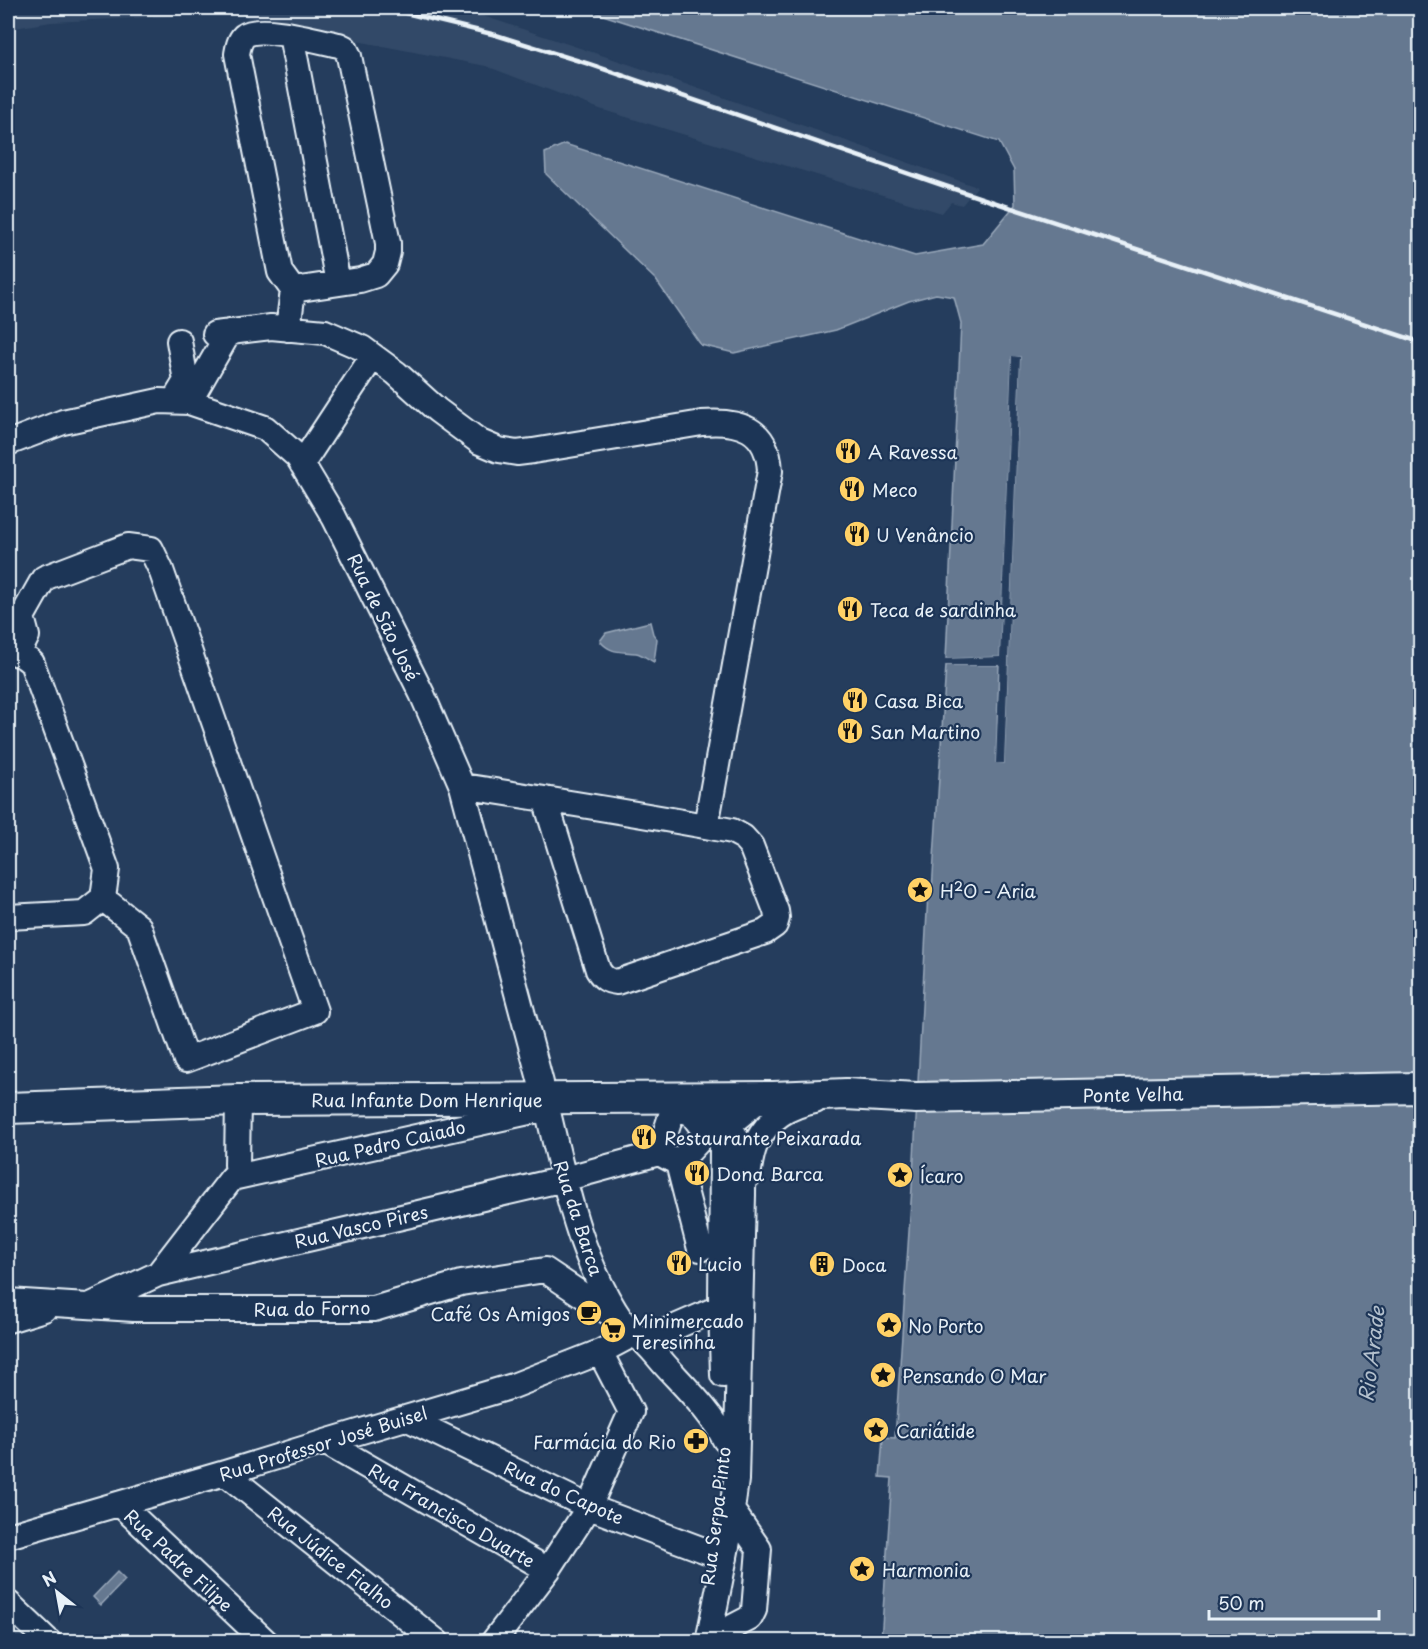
<svg xmlns="http://www.w3.org/2000/svg" width="1428" height="1649" font-family="'Playpen Sans',sans-serif">
	<style>
		.built { fill: #334a68 }
		.water { fill: #657890; stroke: #99a8ba; stroke-width: 1.5 }
		.pier { fill: #253d5d; fill-rule: evenodd }
		.lines { fill: none; stroke-linecap: round; stroke-linejoin: round }
		.minor-casing { stroke: #e8f1f8; stroke-width: 28 }
		.major-casing { stroke: #e8f1f8; stroke-width: 34 }
		.minor { stroke: #1d3557; stroke-width: 24 }
		.major { stroke: #1d3557; stroke-width: 30 }
		.rail { stroke: #e8f1f8; stroke-width: 4.5 }
		.labels { text-anchor: middle; dominant-baseline: central; stroke-width: 4.5; stroke-linejoin: round; paint-order: stroke }
		.poi-label { font-size: 18px; fill: #e8f1f8; stroke: #1d3557; text-anchor: start }
		.street-label { font-size: 18px; fill: #e8f1f8; stroke: #1d3557 }
		.water-label { font-size: 20px; font-style: italic; fill: #b4c1ce; stroke: #1d3557 }
	</style>
	<rect width="100%" height="100%" fill="#253d5d"/>
	<filter id="ink" filterUnits="userSpaceOnUse"><feTurbulence type="fractalNoise" baseFrequency=".0167" numOctaves="2"/><feDisplacementMap in="SourceGraphic" scale="12" xChannelSelector="R" yChannelSelector="G"/><feConvolveMatrix kernelMatrix="1 2 1 2 8 2 1 2 1" color-interpolation-filters="sRGB"/></filter>
	<g filter="url(#ink)">
		<path class="built" d="M8,8H459L631,65L977,187L962,205L951,202L942,213L600,109L486,66L254,21L239,13L51,22L8,29Z"/>
		<path class="water" d="M581,8H1420V1641H881L892,1478L880,1477L883,1437L895,1438L914,1158L928,893L932,891L946,665H999L996,762L1004,763L1020,357H1012L1000,657L946,659L961,323L954,297L936,294L909,301L836,330L734,353L701,345L656,280L546,174L545,153L565,144L915,256L983,244L1015,205L1014,170L999,142Z
			M650,622L653,634L657,639L654,662C648,659 642,654 636,653C620,651 611,654 600,641L606,633Z
			M117,1572L125,1580L101,1605L93,1597Z"/>
		<path class="pier" d="M1012,356L1020,357L1004,763H996L1000,665H943L946,662L943,659L1000,657ZM1015,359L1017,360L1001,760H999L1002,663L999,662H947L1000,660L1003,658Z"/>
		<g class="lines">
			<g class="minor-casing">
				<path id="minor" d="M291,35L338,283
					M288,329L293,290L360,280L376,275L385,264L388,252V243L349,56L345,48L339,45C319,41 259,24 244,36C239,41 238,48 237,54L280,272L293,290
					M215,334L271,327L325,332L362,348L396,373L437,410L480,442L499,450L517,453L533,451L702,423C739,420 768,428 770,471L706,826
					M174,401L186,381L179,341
					M189,402L229,332
					M8,443L63,422L159,401L189,402L265,428L298,457L334,517L343,535L422,694L462,786L541,1083
					M302,464L373,356
					M8,652C16,650 25,657 32,663L107,869L103,898L84,913L8,917
					M18,654L27,636L22,617L44,578L128,546L151,549L161,570L315,1011L186,1060L139,927L110,904
					M462,786C552,800 643,814 732,831L743,837L751,846L776,911L777,918L775,925L765,932L617,982C607,981 603,978 598,970L545,799
					M684,1101C712,1104 735,1125 741,1152C744,1166 743,1182 743,1195L736,1480L728,1541L708,1642
					M674,1105L692,1114L706,1133L678,1163
					M659,1153L676,1100
					M237,1165L238,1100
					M748,1176C750,1165 751,1153 756,1143C769,1118 788,1106 815,1101
					M158,1274L564,1179L659,1153L678,1163L700,1249
					M8,1301L134,1309H374L461,1283L545,1270L618,1319
					M89,1306L158,1274L232,1178L547,1108C564,1179 580,1262 623,1323C629,1332 635,1335 643,1341C651,1348 658,1357 665,1365C684,1386 713,1414 725,1440
					M8,1320L44,1309
					M643,1341L721,1307L729,1310L733,1315
					M723,1375L721,1307L722,1145L732,1122L755,1103L771,1098
					M406,1418L589,1507L725,1558
					M325,1442L548,1570
					M225,1473L437,1642
					M120,1504L266,1642
					M8,1536L225,1473L325,1442L513,1386L600,1352L632,1335
					M8,1603L49,1642
					M708,1640L750,1618L754,1610L759,1549L732,1510
					M493,1642L548,1570L589,1507L631,1412L600,1352"/>
			</g>
			<g class="major-casing">
				<path id="major" d="M8,1108L238,1100L773,1097L846,1094L916,1098L1420,1088"/>
			</g>
			<use href="#minor" class="minor"/>
			<use href="#major" class="major"/>
			<path class="rail" d="M385,8L496,35L589,64L945,186L1420,342"/>
		</g>
	</g>
	<defs>
		<g id="restaurant-disc" transform="scale(1.35)"><circle r="9.5" fill="#ffd166" stroke="#1d3557"/><path d="M-5-6h1v4h1v-4h1v4h1v-4h1v5L-1.5 .5V6h-2V.5L-5-1ZM5-6V6H3V1.5H1.5Q1.5-4 5-6Z" fill="#111"/></g>
		<g id="sight-disc" transform="scale(1.35)"><circle r="9.5" fill="#ffd166" stroke="#1d3557"/><path d="M0-6L1.8-2.2L6-1.7L2.9 1.2L3.7 5.4L0 3.3L-3.7 5.4L-2.9 1.2L-6-1.7L-1.8-2.2Z" fill="#111"/></g>
		<g id="building-disc" transform="scale(1.35)"><circle r="9.5" fill="#ffd166" stroke="#1d3557"/><path d="M-4-6H4V6H1V3H-1V6H-4ZM-2.5-4.3h1.7v1.8h-1.7ZM.8-4.3h1.7v1.8H.8ZM-2.5-1h1.7V.8h-1.7ZM.8-1h1.7V.8H.8Z" fill="#111"/></g>
		<g id="cafe-disc" transform="scale(1.35)"><circle r="9.5" fill="#ffd166" stroke="#1d3557"/><path d="M-5.5-4.5H6V0H3Q3 3.5 0 3.5H-2.5Q-5.5 3.5-5.5 0ZM3-3.2v2h1.7v-2ZM-6 4.5H4V6H-6Z" fill="#111"/></g>
		<g id="supermarket-disc" transform="scale(1.35)"><circle r="9.5" fill="#ffd166" stroke="#1d3557"/><path d="M-6-5.5h2.5l.6 2H6L4.5 2H-2.5L-4.4-4H-6ZM-1.5 3.2a1.3 1.3 0 1 0 .1 0ZM3 3.2a1.3 1.3 0 1 0 .1 0Z" fill="#111"/></g>
		<g id="pharmacy-disc" transform="scale(1.35)"><circle r="9.5" fill="#ffd166" stroke="#1d3557"/><path d="M-2-6h4v4h4v4h-4v4h-4v-4h-4v-4h4Z" fill="#111"/></g>
	</defs>
	<g fill-rule="evenodd">
		<use href="#restaurant-disc" x="848" y="451"/>
		<use href="#restaurant-disc" x="852" y="489"/>
		<use href="#restaurant-disc" x="857" y="534"/>
		<use href="#restaurant-disc" x="850" y="609"/>
		<use href="#restaurant-disc" x="855" y="700"/>
		<use href="#restaurant-disc" x="850" y="731"/>
		<use href="#sight-disc" x="920" y="890"/>
		<use href="#restaurant-disc" x="644" y="1137"/>
		<use href="#restaurant-disc" x="697" y="1173"/>
		<use href="#sight-disc" x="900" y="1175"/>
		<use href="#restaurant-disc" x="679" y="1263"/>
		<use href="#building-disc" x="822" y="1264"/>
		<use href="#cafe-disc" x="589" y="1313"/>
		<use href="#sight-disc" x="889" y="1325"/>
		<use href="#supermarket-disc" x="613" y="1330"/>
		<use href="#sight-disc" x="883" y="1375"/>
		<use href="#sight-disc" x="876" y="1430"/>
		<use href="#pharmacy-disc" x="696" y="1441"/>
		<use href="#sight-disc" x="862" y="1569"/>
	</g>
	<g class="labels">
		<g class="poi-label">
			<text x="868" y="451">A Ravessa</text>
			<text x="872" y="489">Meco</text>
			<text x="876" y="534">U Venâncio</text>
			<text x="870" y="609">Teca de sardinha</text>
			<text x="874" y="700">Casa Bica</text>
			<text x="870" y="731">San Martino</text>
			<text x="940" y="890">H²O - Aria</text>
			<text x="664" y="1137">Restaurante Peixarada</text>
			<text x="716" y="1173">Dona Barca</text>
			<text x="920" y="1175">Ícaro</text>
			<text x="698" y="1263">Lucio</text>
			<text x="842" y="1264">Doca</text>
			<text x="570" y="1313" text-anchor="end">Café Os Amigos</text>
			<text x="632" y="1320">Minimercado<tspan x="632" dy="21">Teresinha</tspan></text>
			<text x="908" y="1325">No Porto</text>
			<text x="902" y="1375">Pensando O Mar</text>
			<text x="896" y="1430">Cariátide</text>
			<text x="676" y="1441" text-anchor="end">Farmácia do Rio</text>
			<text x="882" y="1569">Harmonia</text>
		</g>
		<g class="street-label">
			<text transform="translate(384 617) rotate(64)">Rua de São José</text>
			<text transform="translate(1133 1094) rotate(-1)">Ponte Velha</text>
			<text x="427" y="1099">Rua Infante Dom Henrique</text>
			<text transform="translate(390 1143) rotate(-13)">Rua Pedro Caiado</text>
			<text transform="translate(579 1218) rotate(72)">Rua da Barca</text>
			<text transform="translate(361 1226) rotate(-13)">Rua Vasco Pires</text>
			<text transform="translate(312 1308) rotate(-1)">Rua do Forno</text>
			<text transform="translate(323 1443) rotate(-17)">Rua Professor José Buisel</text>
			<text transform="translate(564 1492) rotate(24)">Rua do Capote</text>
			<text transform="translate(452 1515) rotate(30)">Rua Francisco Duarte</text>
			<text transform="translate(715 1516) rotate(-83)">Rua Serpa Pinto</text>
			<text transform="translate(331 1557) rotate(38)">Rua Júdice Fialho</text>
			<text transform="translate(179 1560) rotate(43)">Rua Padre Filipe</text>
		</g>
		<g class="water-label">
			<text transform="translate(1371 1354) rotate(-83)">Rio Arade</text>
		</g>
	</g>
	<rect width="1428" height="1649" fill="none" stroke="#1d3557" stroke-width="30"/>
	<rect x="15" y="15" width="1398" height="1619" fill="none" stroke="#e8f1f8" stroke-width="2" filter="url(#ink)"/>
	<g transform="translate(57 1592) rotate(329)" stroke="#1d3557" stroke-width="4.5" paint-order="stroke">
	<path d="M0-4.5L10 22L0 15L-10 22Z" fill="#e8f1f8"/>
	<text y="-9" font-size="16" font-weight="bold" text-anchor="middle" fill="#e8f1f8">N</text>
	</g>
	<path d="M1209 1610v9h170v-9" fill="none" stroke="#e8f1f8" stroke-width="3"/>
	<text x="1218" y="1610" font-size="18" fill="#e8f1f8" stroke="#1d3557" stroke-width="4.5" paint-order="stroke">50 m</text>
</svg>
